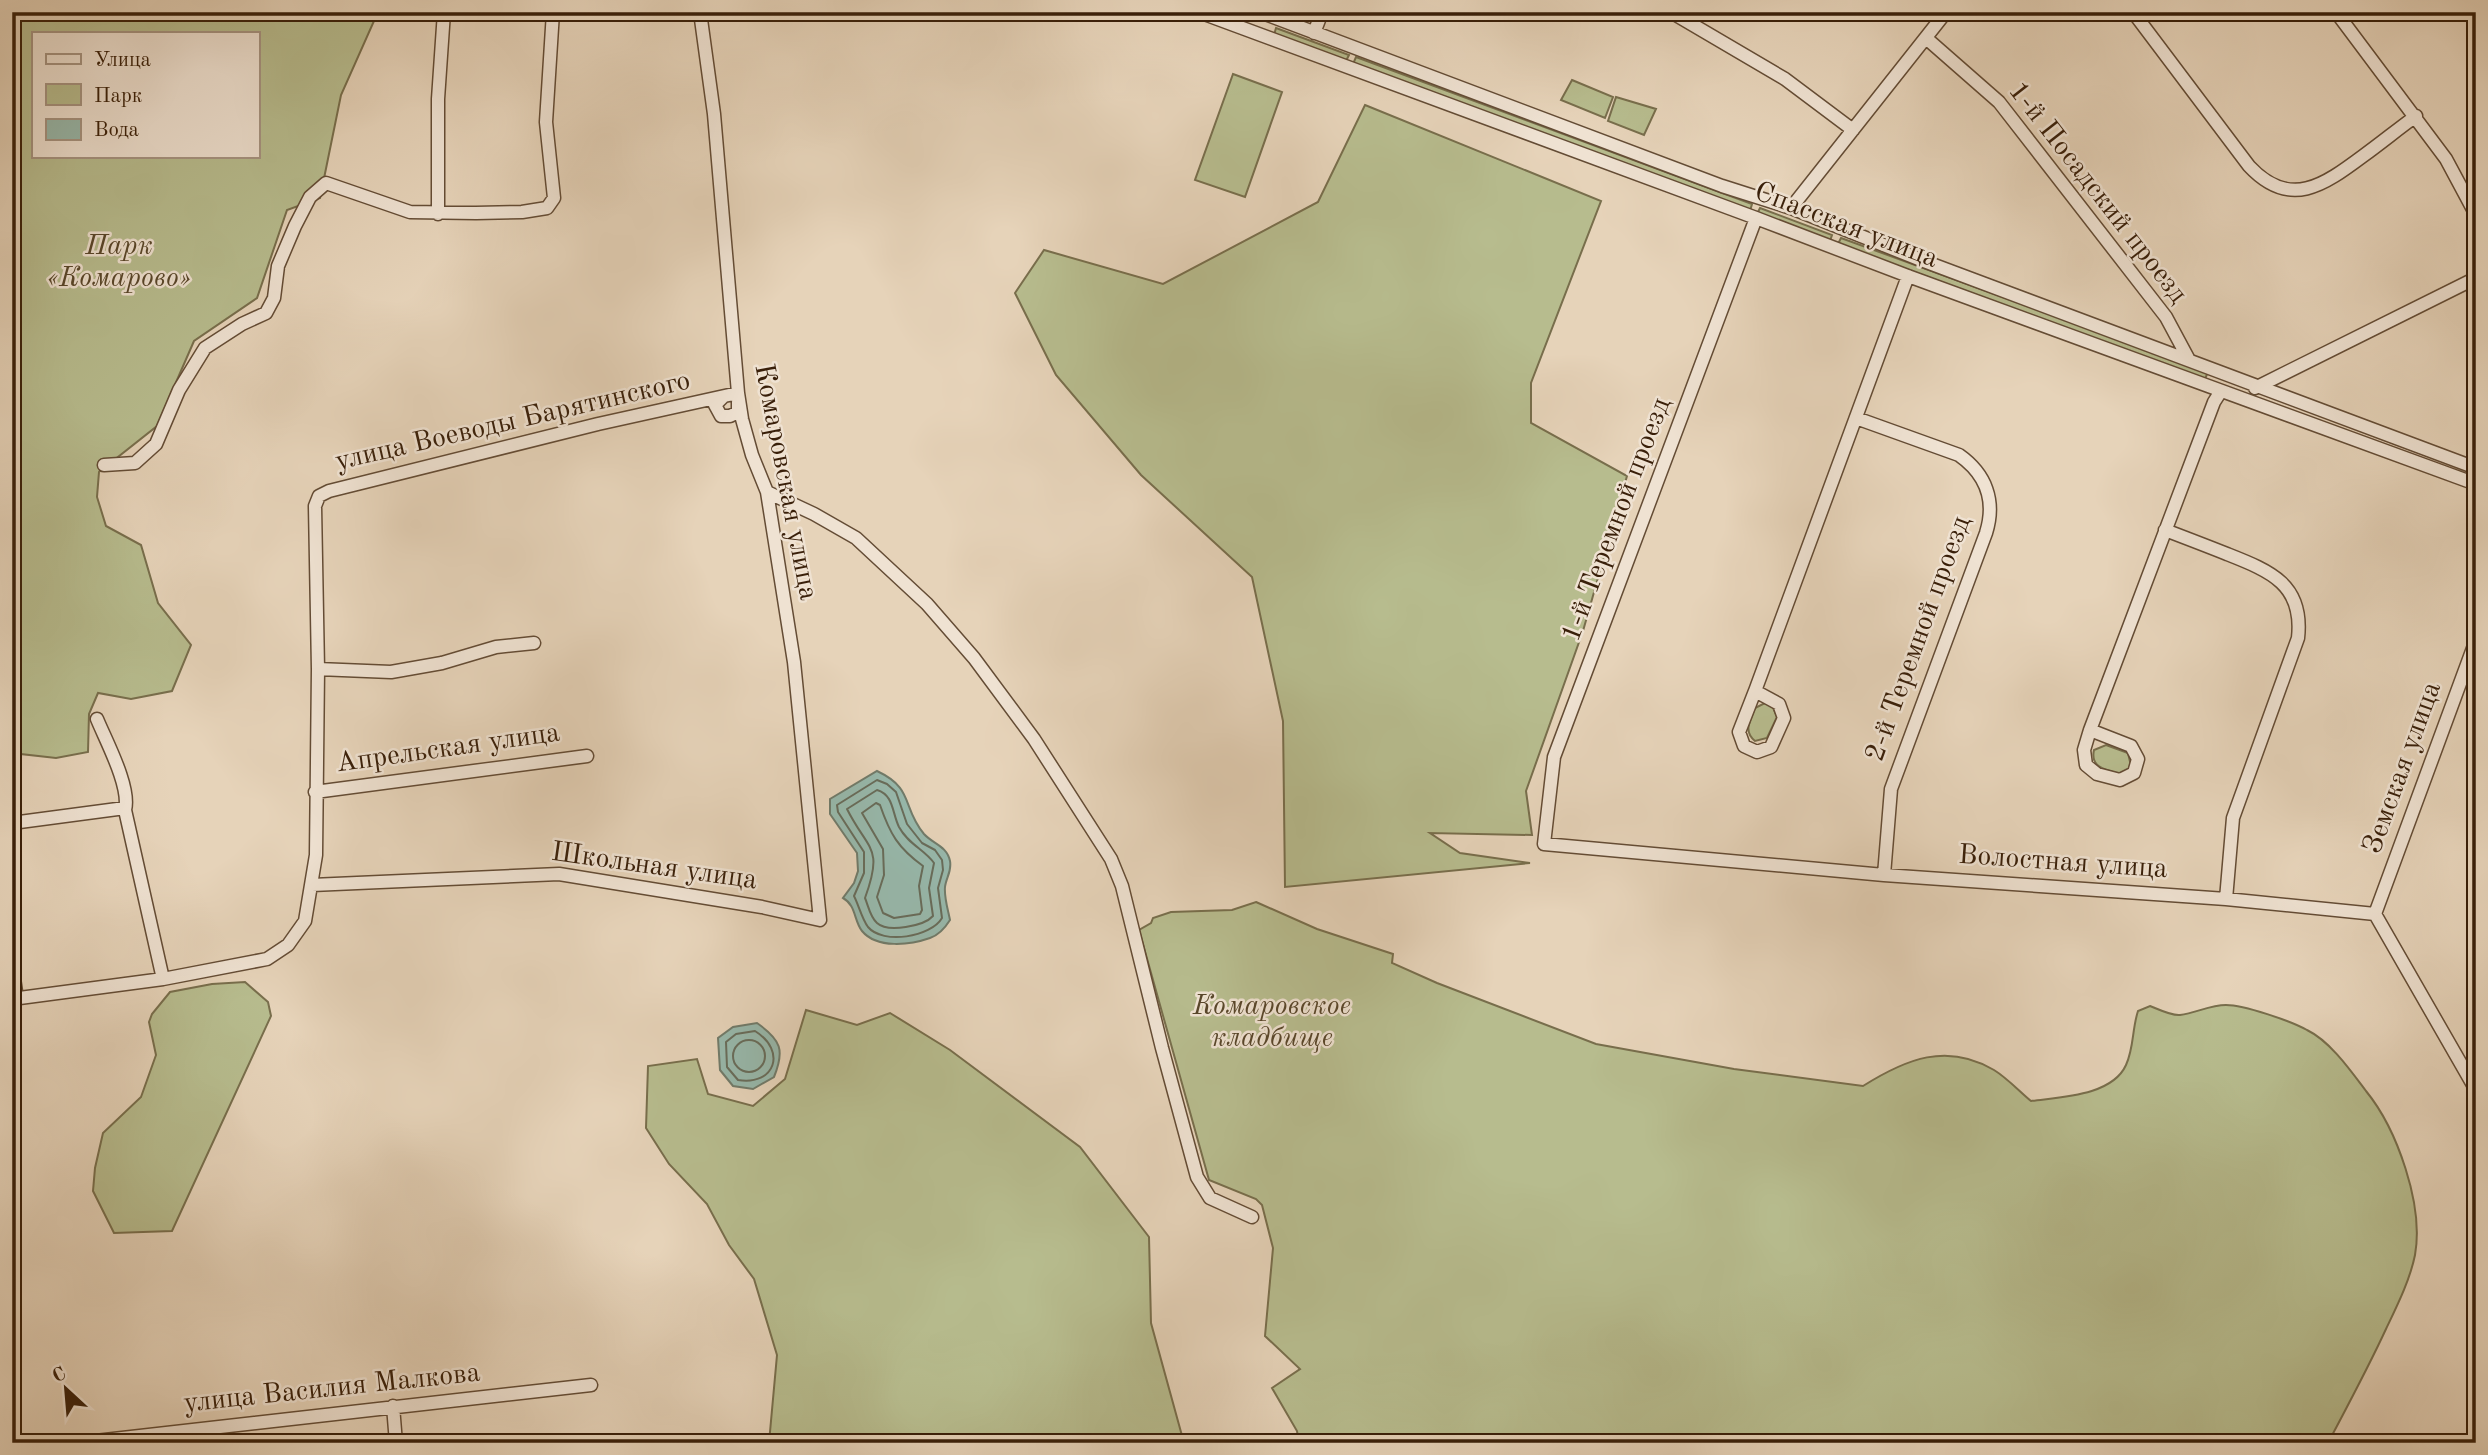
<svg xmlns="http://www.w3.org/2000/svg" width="2488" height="1455" font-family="'Old Standard TT',serif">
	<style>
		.green { fill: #b7bc8e; stroke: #786e4c; stroke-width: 2; fill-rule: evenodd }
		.water { fill: #97b8ab; stroke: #717b6a; stroke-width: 2 }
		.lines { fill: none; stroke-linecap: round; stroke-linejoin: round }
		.shore { stroke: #686c5a; stroke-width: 2 }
		.minor-casing { stroke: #644c35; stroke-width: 15 }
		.minor { stroke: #efe2d2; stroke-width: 12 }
		.labels { text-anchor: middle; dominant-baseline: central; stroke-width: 5; stroke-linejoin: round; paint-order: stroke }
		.street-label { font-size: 28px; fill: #391f09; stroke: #efe2d2 }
		.park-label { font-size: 28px; font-style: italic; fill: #58462a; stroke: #efe2d2 }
	</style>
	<rect width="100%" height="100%" fill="#e6d3b9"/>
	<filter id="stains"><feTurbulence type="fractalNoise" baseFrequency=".00286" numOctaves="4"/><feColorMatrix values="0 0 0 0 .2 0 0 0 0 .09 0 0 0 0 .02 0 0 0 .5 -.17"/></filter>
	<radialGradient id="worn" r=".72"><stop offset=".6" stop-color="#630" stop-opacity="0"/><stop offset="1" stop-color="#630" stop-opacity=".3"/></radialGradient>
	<path class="green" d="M12,12H378L341,95L320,198L287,210L257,298L194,341L157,426L99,472L97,497L106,526L141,545L158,603L191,645L172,691L131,699L98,693L89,714L88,752L56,758L12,753ZM33,33H257V156H33Z
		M1276,28L1349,55L1346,61L1274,35Z
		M1356,57L1752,204L1750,211L1353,64Z
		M1233,74L1282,92L1245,197L1195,180Z
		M1572,80L1613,97L1605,118L1561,100Z
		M1616,97L1656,109L1644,135L1608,121Z
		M1365,105L1601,201L1531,383V423L1627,476L1583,631L1526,791L1532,835L1430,833L1460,853L1530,863L1285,887L1283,721L1252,577L1141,475L1056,375L1015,293L1044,250L1163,284L1318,202Z
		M1760,208L1832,235L1830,241L1757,214Z
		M1841,238L2208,372L2205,379L1838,244Z
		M1765,703L1772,705L1777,717L1767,738L1755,741C1743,731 1750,721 1755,708Z
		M2106,745L2128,753L2131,766L2126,772L2120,774C2106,770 2090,768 2094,750Z
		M1256,902L1317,929L1393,954L1392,963L1437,983L1596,1044L1734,1069L1863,1086C1906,1059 1947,1042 1994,1070C2007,1078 2019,1091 2031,1101C2060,1097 2112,1096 2126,1065C2134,1048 2132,1029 2138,1011L2150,1006C2158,1009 2171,1016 2180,1015C2196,1013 2210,1005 2226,1005C2244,1005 2291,1021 2307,1030C2330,1041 2351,1071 2366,1091C2397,1129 2424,1205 2415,1255C2410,1280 2397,1306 2386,1329C2368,1368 2348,1405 2328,1443H1299L1297,1431L1272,1388L1300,1369L1265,1336L1273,1248L1262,1205L1256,1199L1209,1180L1139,930L1151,923L1153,918L1171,912L1232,910Z
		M245,982L268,1002L271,1016L172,1231L114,1233L93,1191L95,1168L103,1133L141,1097L156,1055L149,1022L152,1014L170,992L212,984Z
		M806,1010L857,1025L890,1013L950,1050L1080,1147L1149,1237L1151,1323L1184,1443H769L777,1355L754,1279L729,1245L707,1204L669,1164L646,1128L648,1066L697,1059L708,1094L753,1106L785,1079Z"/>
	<path class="water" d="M877,771C915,789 901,806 924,834C933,844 947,846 950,861C952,871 946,878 945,887C944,897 948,910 950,920C945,928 939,935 930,938C910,945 877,949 862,931C854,921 856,905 843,898L854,883L858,871L857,853L830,814V799Z
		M757,1023C781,1040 785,1050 774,1077L753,1089L733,1086L720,1070L718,1038L733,1027Z"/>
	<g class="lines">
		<path class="shore" d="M877,780L887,784L896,792L907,824L922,843L935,850L942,860L943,870L938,888L942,918C931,937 883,945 868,927C862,919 859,906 854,896L864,873V852L838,812L837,805Z
			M877,790C894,795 892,813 899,827C908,844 925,850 934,863L929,888L933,916C924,926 888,933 877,923C870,917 868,905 865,898C884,846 868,851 847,809Z
			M876,803L880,805C890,834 898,848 923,866L919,886L922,910L920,914L894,918L883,913L877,897L884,875L883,849L862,813Z
			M755,1031C787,1051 775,1086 738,1080L727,1067L726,1042L736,1034Z
			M733 1056a16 16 0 1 1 32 0a16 16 0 1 1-32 0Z"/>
		<g class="minor-casing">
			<path id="minor" d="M1199,12L1756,218L1908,276L2476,484
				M1260,12L1722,186L1791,208L1921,260L2476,468
				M1671,12L1785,79L1853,130
				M2133,12L2249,166C2290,210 2324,185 2363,156C2381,143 2398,129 2416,116
				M2336,12L2446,159L2476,215
				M1314,33L1322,12
				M1926,38L1999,102L2166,317L2188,358
				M1791,208L1946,12
				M438,214V99L444,12
				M1756,218L1554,757L1544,844L1884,875L2226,899L2375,914
				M2255,388L2476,278
				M723,397L715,405L721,416H730L738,412V402
				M1856,418L1959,455C1986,474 1996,501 1986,533L1891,789L1884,875
				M104,465L135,463L156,444L179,390L205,348L242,324L266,313L274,298L278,266L295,226L310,197L326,183L410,212L476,213L522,212L547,208L554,198L546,122L553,12
				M767,492L814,514L856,538L927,604L974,658L1034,739L1111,859L1122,886L1162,1048L1197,1177L1210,1198L1252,1217
				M2165,530C2186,538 2207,546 2227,554C2270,571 2304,584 2298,638L2233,818L2226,899
				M318,669L391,672L442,663L496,647L534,643
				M1755,691L1739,732L1744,746L1757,752L1771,747L1784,718L1779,704L1755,691L1908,276
				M97,719C106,741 131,787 125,810L163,979
				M2090,730L2131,746L2138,759L2134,773L2120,780L2097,774L2086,765L2084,750L2090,730L2214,402L2221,391
				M315,792L587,756
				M12,823L125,808
				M312,885L559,874L762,907L820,920L794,662L767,492L752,455L742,419L738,393L714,114L700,12
				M2375,914L2476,640
				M2375,914L2476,1090
				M12,964L17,999
				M12,999L163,979L267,959L288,945L305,921L316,855L318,669L315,506L319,496L329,491L598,424L738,393
				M393,1406L396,1443
				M78,1443L591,1385"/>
		</g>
		<use href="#minor" class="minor"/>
	</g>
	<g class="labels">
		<g class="street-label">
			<text transform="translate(2097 193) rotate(52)">1-й Посадский проезд</text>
			<text transform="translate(1846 226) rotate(21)">Спасская улица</text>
			<text transform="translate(513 422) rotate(-13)">улица Воеводы Барятинского</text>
			<text transform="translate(785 482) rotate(79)">Комаровская улица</text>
			<text transform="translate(1617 520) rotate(-69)">1-й Теремной проезд</text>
			<text transform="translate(1919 639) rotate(-70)">2-й Теремной проезд</text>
			<text transform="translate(448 749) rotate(-8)">Апрельская улица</text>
			<text transform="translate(2403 768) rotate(-70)">Земская улица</text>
			<text transform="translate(2063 863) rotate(4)">Волостная улица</text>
			<text transform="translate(654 867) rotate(8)">Школьная улица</text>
			<text transform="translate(332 1389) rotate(-6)">улица Василия Малкова</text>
		</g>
		<g class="park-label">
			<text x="119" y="247">Парк<tspan x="119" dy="32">«Комарово»</tspan></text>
			<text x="1272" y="1007">Комаровское<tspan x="1272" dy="32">кладбище</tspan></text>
		</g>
	</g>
	<rect width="2488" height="1455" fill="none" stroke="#e6d3b9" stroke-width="42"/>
	<rect x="14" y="14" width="2460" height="1427" fill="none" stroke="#391f09" stroke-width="3.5"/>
	<rect x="21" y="21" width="2446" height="1413" fill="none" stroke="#391f09" stroke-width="2"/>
	<rect x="32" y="32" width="228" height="126" fill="#efe2d2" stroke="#a69482" stroke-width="2"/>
	<rect x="46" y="54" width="35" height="10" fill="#efe2d2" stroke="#a69482" stroke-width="2"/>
	<text x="94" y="66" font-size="21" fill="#391f09">Улица</text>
	<rect x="46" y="84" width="35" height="21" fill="#b7bc8e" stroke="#a69482" stroke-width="2"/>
	<text x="94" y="102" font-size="21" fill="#391f09">Парк</text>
	<rect x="46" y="119" width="35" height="21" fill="#97b8ab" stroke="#a69482" stroke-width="2"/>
	<text x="94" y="136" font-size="21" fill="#391f09">Вода</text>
	<g transform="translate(66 1389) rotate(334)" stroke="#efe2d2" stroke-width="5" paint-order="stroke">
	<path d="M0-5L12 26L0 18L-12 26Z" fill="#391f09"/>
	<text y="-10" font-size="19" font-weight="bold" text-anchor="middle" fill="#391f09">С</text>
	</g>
	<rect width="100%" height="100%" filter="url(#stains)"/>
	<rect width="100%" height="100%" fill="url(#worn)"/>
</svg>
